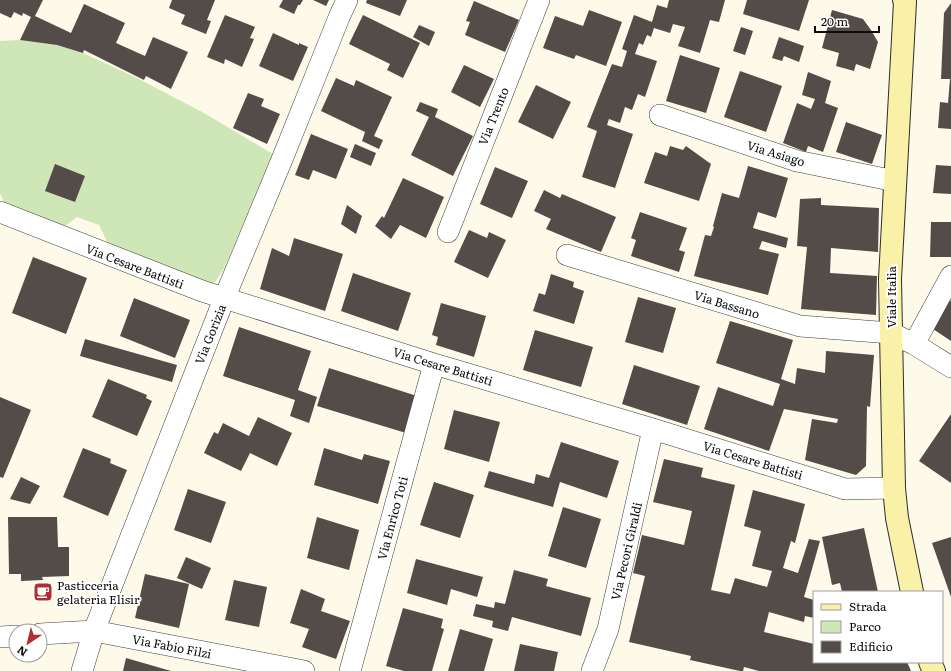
<svg xmlns="http://www.w3.org/2000/svg" width="951" height="671" font-family="Literata,serif">
	<style>
		.green { fill: #cfe6b7 }
		.building { fill: #534c48 }
		.lines { fill: none; stroke-linecap: round; stroke-linejoin: round }
		.street-casing { stroke: #3e3e3e; stroke-width: 22 }
		.secondary-casing { stroke: #2d2d2d; stroke-width: 24 }
		.street { stroke: #fff; stroke-width: 21 }
		.secondary { stroke: #faf1a9; stroke-width: 22 }
		.labels { text-anchor: middle; dominant-baseline: central; stroke-width: 4; stroke-linejoin: round; paint-order: stroke }
		.street-label { font-size: 12px; fill: #0b0b0b; stroke: #fff }
		.poi-label { font-size: 12px; fill: #0b0b0b; stroke: #fff; text-anchor: start }
	</style>
	<rect width="100%" height="100%" fill="#fefaea"/>
	<path class="green" d="M20,40L57,45L83,53L137,78L204,113L273,154L224,269L215,282L207,285L109,246L99,225L77,217L65,226L4,202L0,193V41Z"/>
	<path class="building" d="M0,0H43L35,16L71,33L84,4L125,23L116,43L145,56L153,37L188,52L171,89L146,76L144,80L84,50L83,53L57,45L20,40L31,17L23,13L22,16L14,12L11,18L0,13Z
		M172,0H215L207,20L211,21L206,34L181,24L185,15L169,8Z
		M283,0H303L300,5H298L294,14L279,7Z
		M313,0H329L326,6Z
		M367,0H407L400,16L366,3Z
		M669,0H725L719,22L710,20L700,53L678,46L685,27L673,24L670,33L654,28L651,37L647,35L643,45L639,43L635,54L657,61L645,97L638,94L632,110L625,107L620,123L609,119L607,125L633,134L615,188L582,177L597,131L587,127L612,64L622,67L627,51L622,49L634,15L652,22L657,5L667,8Z
		M747,0H809L799,31L743,14Z
		M474,1L519,20L505,52L465,35L470,22L466,21Z
		M951,3V129L938,128L940,102L948,103L950,79H941L944,13Z
		M589,10L622,22L606,66L576,55L574,59L543,48L555,16L583,26Z
		M832,10L863,19L871,30L878,42L870,69L856,64L854,71L836,66L839,53L822,48Z
		M225,15L255,27L250,38L254,39L242,67L225,59L224,64L207,57Z
		M363,15L420,43L403,78L387,70L390,64L349,44Z
		M419,25L435,32L429,46L413,37Z
		M741,27L753,31L745,55L733,51Z
		M273,33L299,45V43L308,47L293,81L259,66Z
		M779,37L804,46L799,62L784,56L782,61L772,58Z
		M680,55L720,68L706,113L666,101Z
		M464,65L494,79L480,107L451,92Z
		M740,71L782,86L766,132L724,117Z
		M808,72L831,81L825,103L838,108L823,152L808,146L806,152L783,143L797,103L811,109L815,99L802,95Z
		M336,78L354,86L356,80L392,97L374,136L383,140L379,149L362,141L365,132L321,111Z
		M536,85L571,102L553,139L518,122Z
		M248,93L264,99L261,106L280,114L267,144L233,128Z
		M420,102L438,109L435,117L473,136L453,176L411,155L429,117L416,111Z
		M846,122L882,135L872,164L836,152Z
		M311,134L348,149L336,179L313,170L309,180L295,175Z
		M355,144L376,153L371,166L350,157Z
		M670,146L683,150L686,146L711,164L699,201L644,183L655,152L667,156Z
		M55,164L85,176L75,202L45,191Z
		M936,165L951,166V194L933,193Z
		M748,166L788,178L776,218L758,212L753,228L788,238L786,248L762,241L759,249L779,254L768,295L694,276L705,235L711,236L714,227L713,226L722,193L739,198Z
		M495,167L528,181L512,218L480,204Z
		M403,178L444,197L426,238L400,225L391,239L375,226L382,216L384,218Z
		M544,190L560,198L562,194L616,217L601,252L546,229L551,219L534,211Z
		M821,198V205L879,208L878,252L831,248L830,273L877,276L876,315L801,309L807,247L797,246L800,199Z
		M347,205L362,216L356,234L341,224Z
		M640,212L687,228L679,250L685,252L679,272L631,256L636,240L631,238Z
		M931,222H951V257H930Z
		M469,230L487,238L489,232L506,240L488,278L454,262Z
		M294,238L343,254L325,311L260,289L272,248L289,256Z
		M33,257L87,278L66,334L12,313Z
		M353,273L411,293L398,331L341,311Z
		M551,274L574,282L573,287L584,291L574,324L533,311L539,293L545,295Z
		M638,297L676,308L663,353L625,342Z
		M134,298L190,320L175,358L120,336Z
		M948,299L951,301V341L930,327Z
		M441,303L486,316L474,357L436,345L438,337L432,335Z
		M730,321L793,340L781,379L795,384L797,368L825,373L826,351L874,355L870,407L867,406L866,466L856,475L805,460L812,419L837,423L838,419L784,409L769,451L704,429L718,387L773,406L780,384L716,363Z
		M239,327L311,351L298,390L317,397L309,423L290,416L295,400L223,376Z
		M535,330L593,347L581,387L523,370Z
		M85,339L177,365L172,382L80,356Z
		M634,365L700,386L687,425L622,404Z
		M329,368L417,396L406,433L317,406Z
		M108,379L147,395L146,398L152,401L137,436L92,417Z
		M0,397L31,410L3,478L0,477Z
		M454,410L500,422L489,462L444,449Z
		M951,414V483L919,461Z
		M258,417L292,433L277,466L250,453L241,471L204,453L214,432L218,434L223,423L249,436Z
		M561,442L619,461L607,498L560,482L553,507L484,487L489,471L534,484L536,474L549,478Z
		M83,448L111,459L110,463L127,470L108,516L63,497Z
		M324,448L362,460L364,454L390,461L378,504L314,485Z
		M664,459L703,468L701,477L735,485L711,590L730,594L735,578L767,587L772,571L752,566L761,531L744,526L753,490L805,504L795,543L791,541L783,568L798,573L809,539L820,541L804,597L814,600V618L805,616L804,622L769,612L764,632L814,644V662H907L911,671H759L744,667L743,671H740L690,660L691,656L629,642L645,576L633,573L642,535L684,545L692,511L653,502Z
		M21,477L40,486L30,504L10,499Z
		M434,482L474,495L460,538L420,525Z
		M188,489L226,502L211,543L174,530Z
		M563,507L601,519L586,568L548,556Z
		M8,517H57L58,547H69V576L42,577L43,580L21,581V574H9Z
		M317,517L359,530L349,570L307,558Z
		M864,528L878,592H842L840,583L832,585L822,537Z
		M951,537V597L932,543Z
		M186,557L211,568L202,589L177,578Z
		M416,559L483,577L477,597L451,589L447,605L407,593Z
		M514,570L548,579L546,586L591,598L581,636L512,617L508,631L492,627L493,621L473,616L476,604L494,608L495,602L505,604Z
		M145,574L189,584L179,628L135,618Z
		M234,580L267,587L259,627L225,620Z
		M301,589L325,599L321,611L350,621L336,659L302,647L309,629L290,623Z
		M403,608L443,619L441,628L444,629L432,671H404L386,666Z
		M460,629L493,639L484,671H448Z
		M520,644L558,652L554,671H514Z
		M126,658L171,671H123Z"/>
	<g class="lines">
		<g class="street-casing">
			<path id="street" d="M660,115L797,161L895,181
				M0,212L202,291L434,364L653,429L845,489L894,488
				M448,232L539,0
				M567,255L800,326L891,333L914,344L951,367
				M914,344L951,276
				M40,634L94,631L304,671
				M0,637L16,636
				M82,671L94,631L224,299L283,157L340,15L347,0
				M350,671L434,364
				M592,671L608,629L653,429"/>
		</g>
		<g class="secondary-casing">
			<path id="secondary" d="M904,0L905,2L890,279L894,488L897,518L912,592
				M930,662L934,671"/>
		</g>
		<use href="#street" class="street"/>
		<use href="#secondary" class="secondary"/>
	</g>
	<defs>
		<g id="cafe-square" transform="scale(1)"><rect x="-9" y="-9" width="18" height="18" rx="4" fill="#b32c33" stroke="#fff"/><path d="M-5.5-4.5H6V0H3Q3 3.5 0 3.5H-2.5Q-5.5 3.5-5.5 0ZM3-3.2v2h1.7v-2ZM-6 4.5H4V6H-6Z" fill="#fff"/></g>
	</defs>
	<g fill-rule="evenodd">
		<use href="#cafe-square" x="43" y="592"/>
	</g>
	<g class="labels">
		<g class="street-label">
			<text transform="translate(493 116) rotate(-68)">Via Trento</text>
			<text transform="translate(776 153) rotate(17)">Via Asiago</text>
			<text transform="translate(135 266) rotate(21)">Via Cesare Battisti</text>
			<text transform="translate(891 297) rotate(-90)">Viale Italia</text>
			<text transform="translate(727 304) rotate(17)">Via Bassano</text>
			<text transform="translate(210 334) rotate(-68)">Via Gorizia</text>
			<text transform="translate(443 366) rotate(17)">Via Cesare Battisti</text>
			<text transform="translate(753 460) rotate(17)">Via Cesare Battisti</text>
			<text transform="translate(392 518) rotate(-75)">Via Enrico Toti</text>
			<text transform="translate(626 551) rotate(-77)">Via Pecori Giraldi</text>
			<text transform="translate(172 646) rotate(11)">Via Fabio Filzi</text>
		</g>
		<g class="poi-label">
			<text x="57" y="585">Pasticceria<tspan x="57" dy="14">gelateria Elisir</tspan></text>
		</g>
	</g>
	<rect x="813" y="591" width="130" height="72" fill="#ffffff" stroke="#9d9d9d"/>
	<rect x="821" y="604" width="20" height="6" fill="#faf1a9" stroke="#9d9d9d"/>
	<text x="849" y="611" font-size="12" fill="#0b0b0b">Strada</text>
	<rect x="821" y="621" width="20" height="12" fill="#cfe6b7" stroke="#9d9d9d"/>
	<text x="849" y="631" font-size="12" fill="#0b0b0b">Parco</text>
	<rect x="821" y="641" width="20" height="12" fill="#534c48" stroke="#9d9d9d"/>
	<text x="849" y="651" font-size="12" fill="#0b0b0b">Edificio</text>
	<g transform="translate(28 643) rotate(215)"><circle r="19" fill="#ffffff" stroke="#9d9d9d"/>
	<path d="M0-3L7 15L0 10L-7 15Z" fill="#b32c33"/>
	<text y="-6" font-size="11" font-weight="bold" text-anchor="middle" fill="#0b0b0b">N</text>
	</g>
	<path d="M815 26v6h64v-6" fill="none" stroke="#0b0b0b" stroke-width="2"/>
	<text x="821" y="26" font-size="12" fill="#0b0b0b" stroke="#ffffff" stroke-width="3" paint-order="stroke">20 m</text>
</svg>
